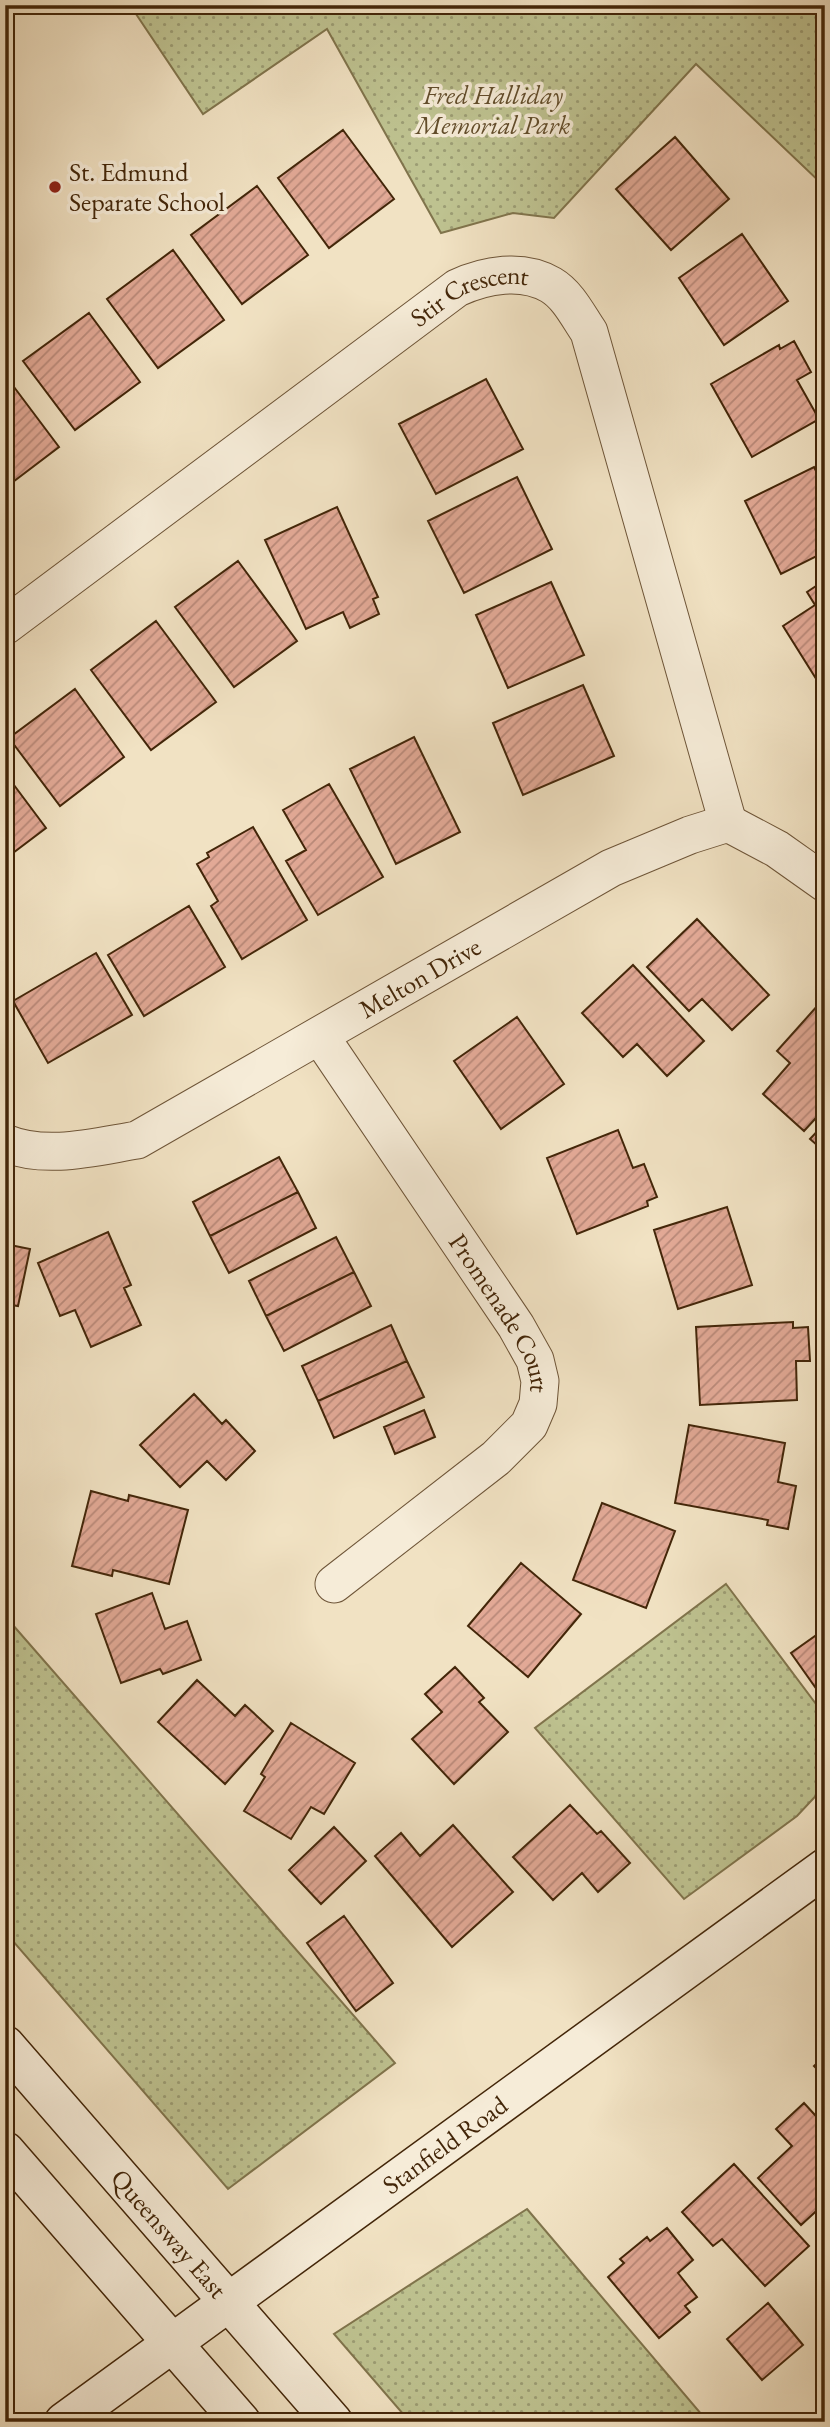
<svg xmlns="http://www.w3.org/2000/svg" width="830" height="2427" font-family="'EB Garamond',serif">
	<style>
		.grass { fill: url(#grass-dots); stroke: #80744c; stroke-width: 2 }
		.building { fill: url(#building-hatch); stroke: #432609; stroke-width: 2 }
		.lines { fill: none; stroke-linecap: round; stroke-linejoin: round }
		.street-casing { stroke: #6e5538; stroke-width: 39 }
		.secondary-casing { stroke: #432609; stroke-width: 41 }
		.street { stroke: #f6ecd8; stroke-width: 37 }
		.secondary { stroke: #f6ecd8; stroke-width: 38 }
		.poi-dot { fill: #8f2418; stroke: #f6ecd8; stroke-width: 2.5 }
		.labels { text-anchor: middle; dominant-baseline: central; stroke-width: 7; stroke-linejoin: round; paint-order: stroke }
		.park-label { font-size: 26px; font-style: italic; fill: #624d2b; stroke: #f6ecd8 }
		.poi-label { font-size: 26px; fill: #432609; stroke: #f6ecd8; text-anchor: start }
		.street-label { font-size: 26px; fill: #432609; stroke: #f6ecd8 }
	</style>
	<defs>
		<pattern id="grass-dots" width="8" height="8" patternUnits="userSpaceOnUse" patternTransform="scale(1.75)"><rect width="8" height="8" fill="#bec290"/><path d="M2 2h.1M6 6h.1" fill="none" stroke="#9c9d74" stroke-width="1.8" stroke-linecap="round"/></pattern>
		<pattern id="building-hatch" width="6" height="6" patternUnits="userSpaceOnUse" patternTransform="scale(1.75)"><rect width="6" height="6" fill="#e2a996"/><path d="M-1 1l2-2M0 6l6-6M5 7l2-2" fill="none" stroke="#b98979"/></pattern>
	</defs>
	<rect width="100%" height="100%" fill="#f1e2c3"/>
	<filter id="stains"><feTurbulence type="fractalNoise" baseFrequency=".00286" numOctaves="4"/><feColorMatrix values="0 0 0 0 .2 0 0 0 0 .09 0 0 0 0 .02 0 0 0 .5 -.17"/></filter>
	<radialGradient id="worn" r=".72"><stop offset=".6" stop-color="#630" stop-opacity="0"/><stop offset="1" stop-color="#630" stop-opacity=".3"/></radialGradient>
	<path class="grass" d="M130,5H825V187L696,64L554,218L513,213L441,233L327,29L203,114Z
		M726,1584L825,1716V1786L797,1816L684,1899L535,1728Z
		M5,1616L395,2063L228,2189L5,1932Z
		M527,2209L708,2422H410L334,2334Z"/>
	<path class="building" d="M343,130L394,199L329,248L278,178Z
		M675,137L729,199L671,250L616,189Z
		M257,186L308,255L242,304L191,235Z
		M742,234L788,301L724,345L679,278Z
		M173,250L224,320L158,368L107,299Z
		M89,313L140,382L75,430L23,361Z
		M794,341L811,372L797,380L819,419L752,457L711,384L779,345L780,349Z
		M5,375L59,447L5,488Z
		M486,379L523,449L436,494L399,424Z
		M814,467L825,489V552L781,574L745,501Z
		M517,477L552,549L464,593L428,521Z
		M337,507L378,597L373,599L379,614L350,628L343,612L306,629L265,540Z
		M238,561L297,641L234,687L175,607Z
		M825,580V693L783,626L815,605L807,592Z
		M551,582L584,655L508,688L476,615Z
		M156,621L216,702L151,750L91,670Z
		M583,685L614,756L523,795L493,723Z
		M75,689L124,757L60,806L9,738Z
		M414,737L460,832L396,864L350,769Z
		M5,773L46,828L5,859Z
		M329,784L383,877L318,915L286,861L306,850L283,810Z
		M253,827L307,920L242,959L211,906L218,901L197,864L209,857L207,853Z
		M189,906L225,967L144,1016L108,955Z
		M697,919L769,995L732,1030L702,999L689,1011L647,967Z
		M96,953L132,1015L48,1063L13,1001Z
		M633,965L704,1041L667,1076L637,1044L623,1057L582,1013Z
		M819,1004L825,1009V1108L804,1131L763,1094L790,1063L777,1051Z
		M517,1017L564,1084L501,1129L454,1061Z
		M825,1123V1152L810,1139Z
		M618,1130L633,1168L644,1164L657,1197L647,1201L648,1206L577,1234L547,1158Z
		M279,1157L298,1192L210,1236L193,1202Z
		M298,1192L316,1228L229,1273L210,1236Z
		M727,1207L752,1285L678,1309L654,1230Z
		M108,1232L131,1285L124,1288L141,1325L91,1347L75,1310L60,1316L38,1263Z
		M336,1237L354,1272L266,1316L249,1281Z
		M5,1244L30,1249L18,1306L5,1304Z
		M354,1272L371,1306L284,1351L266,1316Z
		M793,1322V1328L808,1327L810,1361H796L797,1400L700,1405L696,1327Z
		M391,1325L407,1361L318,1401L302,1366Z
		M407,1361L424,1397L334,1438L318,1401Z
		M194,1394L222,1424L226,1420L255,1451L226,1480L207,1461L180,1487L140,1445Z
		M424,1410L435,1437L395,1454L384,1427Z
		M689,1425L785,1443L778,1482L796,1486L788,1529L767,1525L768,1520L675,1503Z
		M91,1491L128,1501L129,1495L188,1510L169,1584L113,1570L112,1576L72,1566Z
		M602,1503L675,1531L646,1608L573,1580Z
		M521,1563L581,1614L528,1677L468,1626Z
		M152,1593L165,1629L187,1621L201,1660L163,1674L160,1669L121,1683L96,1614Z
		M825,1629V1701L791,1653Z
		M455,1667L484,1698L479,1702L508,1732L454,1784L412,1739L442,1712L425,1694Z
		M197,1680L235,1716L245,1705L273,1731L225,1784L158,1722Z
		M291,1723L355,1763L324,1814L311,1807L291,1839L244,1811L265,1777L261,1774Z
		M570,1805L597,1834L601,1831L630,1863L598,1892L582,1873L553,1900L513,1857Z
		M453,1825L513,1892L452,1947L375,1856L401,1833L420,1856Z
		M334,1827L366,1861L321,1904L289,1870Z
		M344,1916L393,1983L356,2011L307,1943Z
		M825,2056V2077L814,2066Z
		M804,2103L825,2126V2203L801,2225L758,2178L792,2146L776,2129Z
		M734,2164L809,2246L765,2286L722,2239L713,2246L682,2212Z
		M667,2228L693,2260L678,2273L697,2297L685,2306L690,2312L659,2338L608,2277L624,2263L620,2259L647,2237L650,2241Z
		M768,2303L803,2345L762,2380L727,2339Z"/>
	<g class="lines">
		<g class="street-casing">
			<g id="street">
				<path id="s1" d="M5,626L457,288C485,275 522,268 551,285C568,295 578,316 589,332L728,823"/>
				<path id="s2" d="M320,1036L516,1326L535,1360L540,1381L538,1404L529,1425L496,1458L334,1584"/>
				<path id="s3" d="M5,1143C46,1160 94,1147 137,1140L611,868L690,835L728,823L777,849L825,883"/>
			</g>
		</g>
		<g class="secondary-casing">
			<g id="secondary">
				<path id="s4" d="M5,2045L333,2422"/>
				<path d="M5,2151L241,2422"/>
				<path id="s5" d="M64,2422L825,1868"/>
			</g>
		</g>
		<use href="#street" class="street"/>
		<use href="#secondary" class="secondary"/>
	</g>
	<circle class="poi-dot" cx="55" cy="187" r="7"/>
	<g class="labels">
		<g class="park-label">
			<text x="493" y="95">Fred Halliday<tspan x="493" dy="30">Memorial Park</tspan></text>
		</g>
		<g class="poi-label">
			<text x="69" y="172">St. Edmund<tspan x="69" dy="30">Separate School</tspan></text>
		</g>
		<g class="street-label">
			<text stroke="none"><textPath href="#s1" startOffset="574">Stir Crescent</textPath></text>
			<text stroke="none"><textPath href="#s3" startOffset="460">Melton Drive</textPath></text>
			<text stroke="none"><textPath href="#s2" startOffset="332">Promenade Court</textPath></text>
			<text stroke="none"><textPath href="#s5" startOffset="471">Stanfield Road</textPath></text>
			<text stroke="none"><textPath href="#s4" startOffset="250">Queensway East</textPath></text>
		</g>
	</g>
	<rect width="830" height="2427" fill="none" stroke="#f1e2c3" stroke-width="28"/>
	<rect x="7" y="7" width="816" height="2413" fill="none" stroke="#432609" stroke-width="3.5"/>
	<rect x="14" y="14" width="802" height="2399" fill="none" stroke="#432609" stroke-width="2"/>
	<rect width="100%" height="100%" filter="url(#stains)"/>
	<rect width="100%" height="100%" fill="url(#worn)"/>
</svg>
